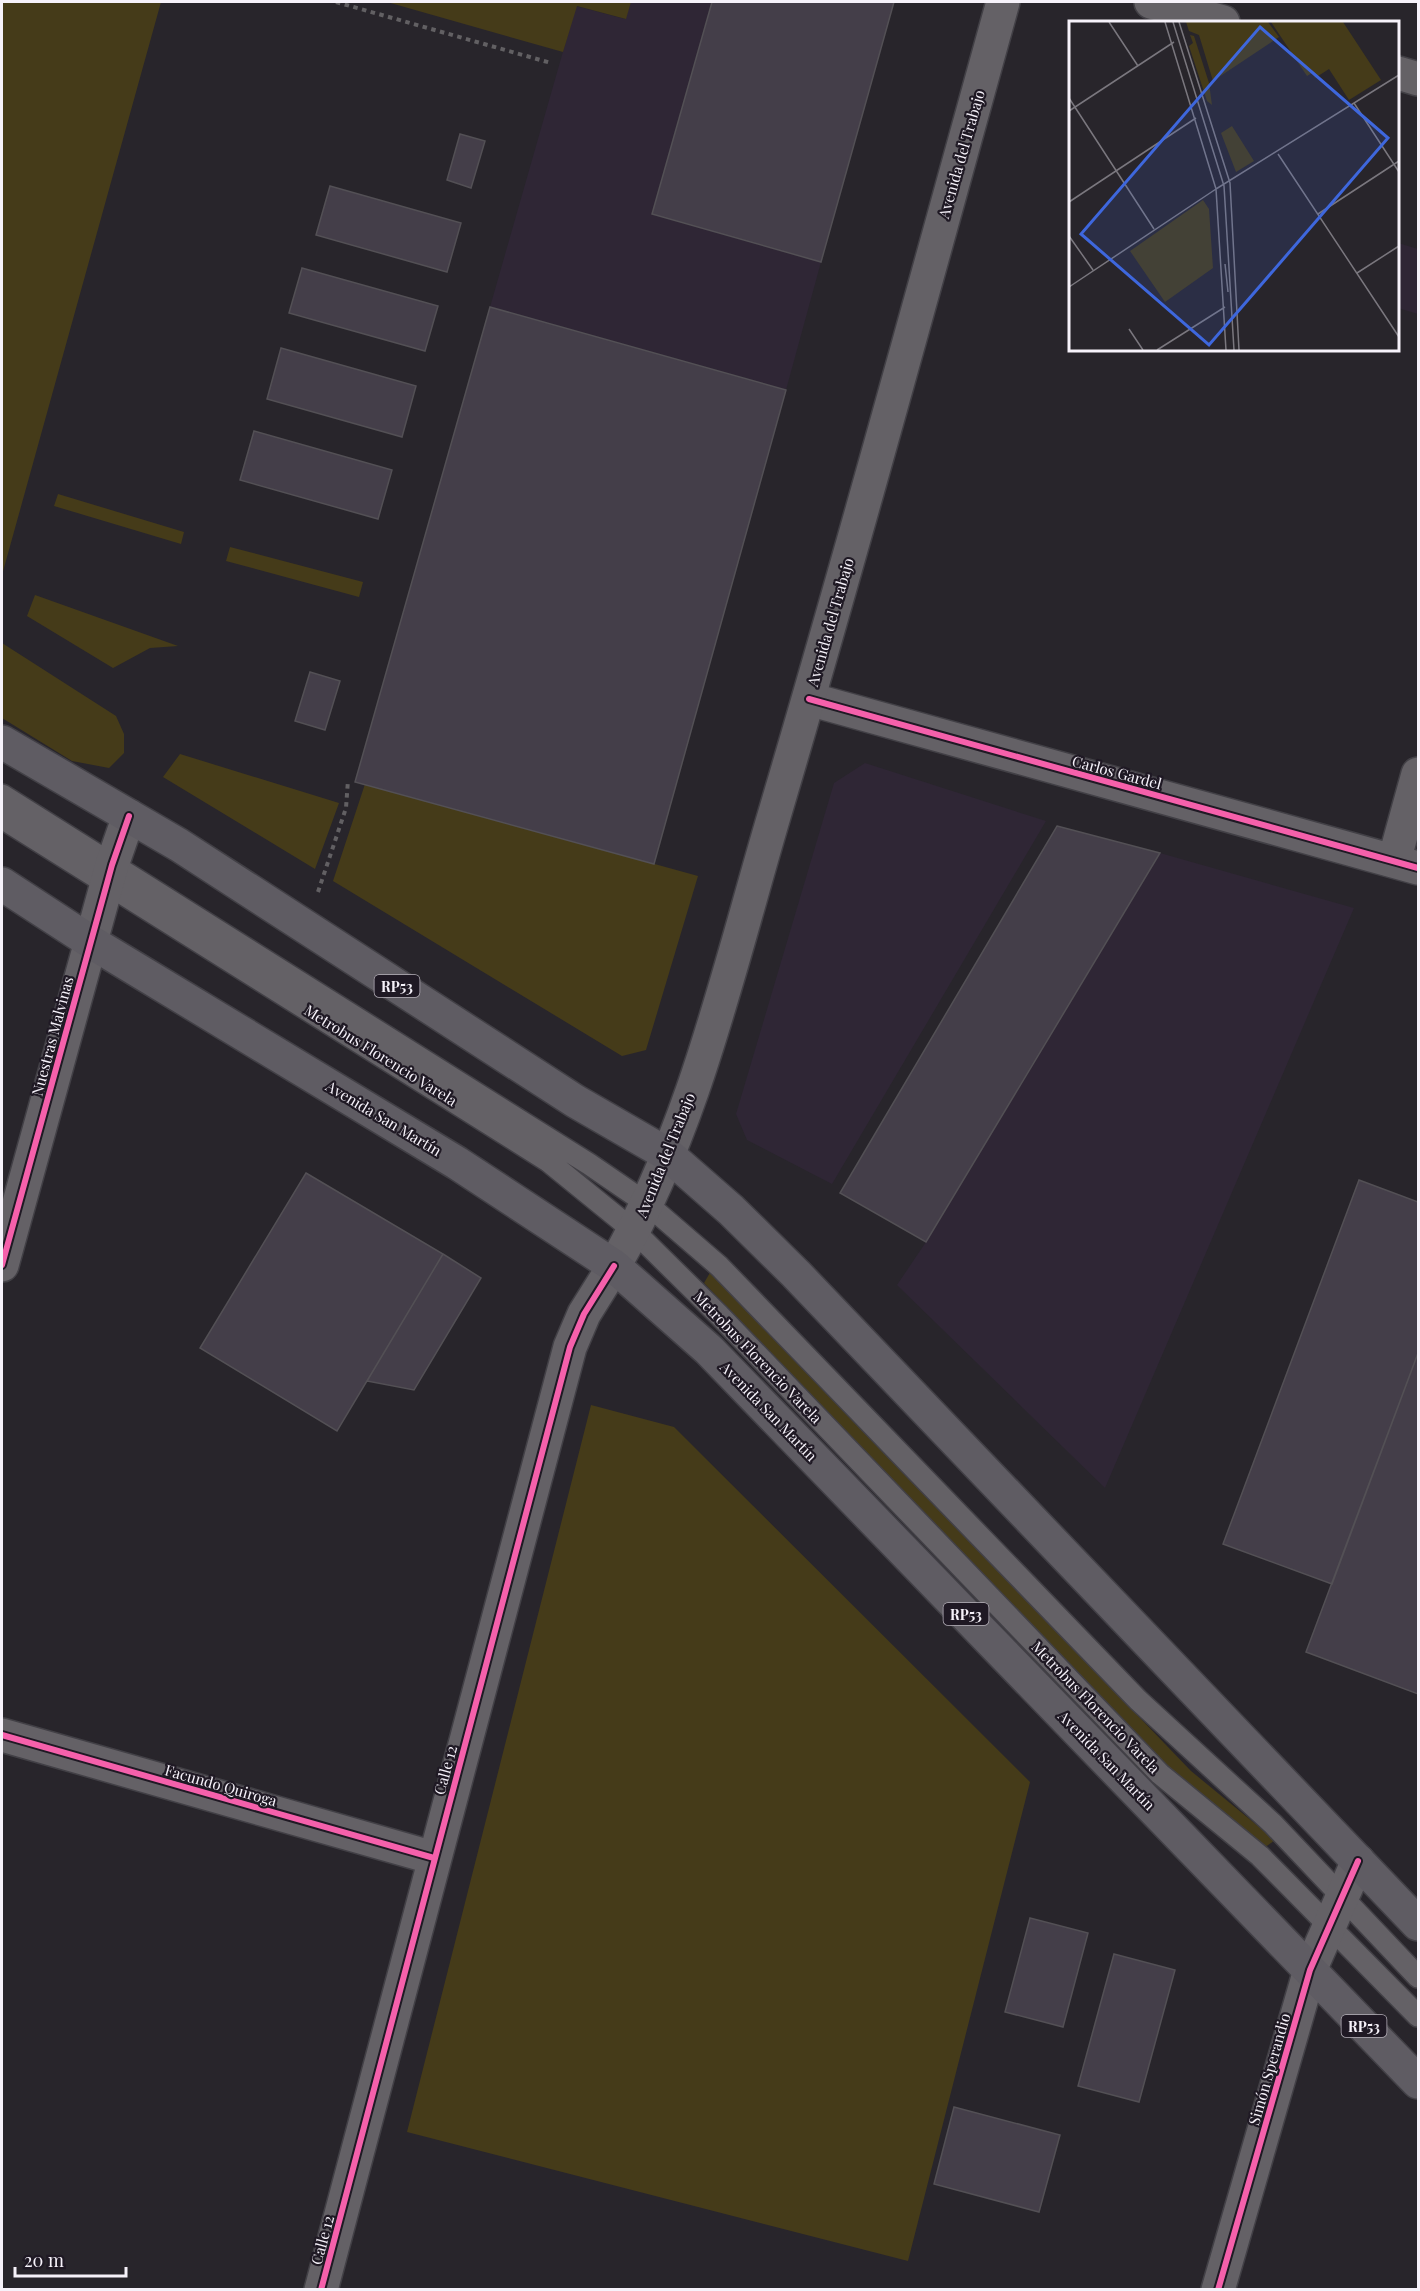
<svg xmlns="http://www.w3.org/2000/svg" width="1420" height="2291" font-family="'Playfair Display',serif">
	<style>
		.built { fill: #2f2635 }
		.green { fill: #453b19 }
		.building { fill: #443e49; stroke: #535055; stroke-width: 1.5 }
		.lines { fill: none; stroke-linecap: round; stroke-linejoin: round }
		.lane-casing { stroke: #424046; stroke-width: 24 }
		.street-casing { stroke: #424046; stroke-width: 36 }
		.secondary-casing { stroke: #424046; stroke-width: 36 }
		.primary-casing { stroke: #424046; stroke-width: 36 }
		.path { stroke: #626063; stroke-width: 4; stroke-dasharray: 4.5 4.5; stroke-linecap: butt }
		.lane { stroke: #646166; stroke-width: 21 }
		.street { stroke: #646166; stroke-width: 33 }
		.secondary { stroke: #646166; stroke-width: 33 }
		.primary { stroke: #5f5c63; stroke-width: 33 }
		.cycleway-casing { stroke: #1f1924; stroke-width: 10 }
		.cycleway { stroke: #f560ab; stroke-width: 6 }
		.labels { text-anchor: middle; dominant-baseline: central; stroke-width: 4.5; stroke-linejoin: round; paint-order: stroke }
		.shield { fill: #1f1924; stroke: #b6b1ba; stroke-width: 1.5 }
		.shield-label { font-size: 14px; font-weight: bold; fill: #f6f2fa }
		.street-label { font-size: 15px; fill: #f6f2fa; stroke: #1f1924 }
		.inset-road { fill: none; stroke: #7a777e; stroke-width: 1.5 }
		.view { fill: #3e67dd; fill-opacity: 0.15; stroke: #3e67dd; stroke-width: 3 }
		.inset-edge { fill: none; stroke: #f6f2fa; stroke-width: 3 }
	</style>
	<rect width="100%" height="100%" fill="#28252b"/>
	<path class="built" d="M631,2H712L652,214L821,262L786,390L490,307L576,6L625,19Z
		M1398,243L1418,249V314L1398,308Z
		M865,763L1046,821L832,1184L747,1140L736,1114L834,783Z
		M1160,853L1354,908L1105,1488L897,1285L926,1242Z"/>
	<path class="green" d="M2,2H161L2,575Z
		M387,2H631L626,19L577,6L563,52Z
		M58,494L184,532L181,544L54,506Z
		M230,547L363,582L359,597L226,561Z
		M35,595L178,646L150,648L113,668L27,616Z
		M2,643L116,716L124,734V753L109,768L72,761L2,718Z
		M180,754L339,803L315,869L163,777Z
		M365,784L698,876L646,1050L622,1056L333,881Z
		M711,1271L1191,1771L1275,1840L1264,1848L1168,1767L704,1283Z
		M591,1405L674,1427L1030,1782L908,2261L407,2132Z"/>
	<path class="building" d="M712,2H894L821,262L652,214Z
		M460,134L485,141L471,188L447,180Z
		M330,186L461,223L447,272L316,235Z
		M302,268L438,306L425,351L289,313Z
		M490,307L786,390L654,864L355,782Z
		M281,348L416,386L402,437L267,399Z
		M254,431L392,470L378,519L240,480Z
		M310,672L340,681L325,730L295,721Z
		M1057,826L1160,853L926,1242L840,1193Z
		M306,1173L443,1254L337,1431L200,1348Z
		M1359,1180L1418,1202V1353L1332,1584L1223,1544Z
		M443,1254L481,1278L414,1390L367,1381Z
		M1418,1353V1694L1306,1652Z
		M1030,1918L1088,1933L1063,2027L1005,2012Z
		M1030,1918L1088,1933L1063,2027L1005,2012Z
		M1114,1954L1175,1970L1139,2102L1078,2086Z
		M954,2107L1060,2135L1039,2212L934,2184Z
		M954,2107L1060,2135L1039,2212L934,2184Z"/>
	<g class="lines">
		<g class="lane-casing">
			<path id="lane" d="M2,795L589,1164L646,1203L719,1266L1138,1700L1273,1824L1418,1977
				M2,818L548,1161L634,1231L719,1315L1160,1774L1260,1856L1418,2016"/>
		</g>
		<g class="street-casing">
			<path id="street" d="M1151,2L1223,22
				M1398,73L1418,79
				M809,699L1418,868
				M1394,861L1418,774
				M2,1265L112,865L129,816
				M2,1735L434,1858
				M321,2290L570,1347L584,1314L614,1266
				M1218,2290L1310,1970L1358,1861"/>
		</g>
		<g class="secondary-casing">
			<path id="secondary" d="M614,1266C694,1128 729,968 774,816C854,545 928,273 1003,2"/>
		</g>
		<g class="primary-casing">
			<path id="primary" d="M2,742L179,845L575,1101L667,1154L731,1210L796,1274L1418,1924
				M2,884L91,942L457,1163L614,1266L709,1350L1418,2082"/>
		</g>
		<path class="path" d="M336,2L551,63
			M318,892L346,808L348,780"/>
		<use href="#lane" class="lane"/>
		<use href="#street" class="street"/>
		<use href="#secondary" class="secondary"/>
		<use href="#primary" class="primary"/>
		<g class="cycleway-casing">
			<path id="cycleway" d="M809,699L1418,868
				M2,1265L112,865L129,816
				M2,1735L434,1858
				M321,2290L570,1347L584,1314L614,1266
				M1218,2290L1310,1970L1358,1861"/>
		</g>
		<use href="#cycleway" class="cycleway"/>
	</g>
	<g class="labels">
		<g class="shield">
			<rect x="374.5" y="975" width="45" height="22" rx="4.5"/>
			<rect x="943.5" y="1603" width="45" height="22" rx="4.5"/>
			<rect x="1341.5" y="2015" width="45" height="22" rx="4.5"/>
		</g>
		<g class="shield-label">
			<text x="397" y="986">RP53</text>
			<text x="966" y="1614">RP53</text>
			<text x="1364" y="2026">RP53</text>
		</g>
		<g class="street-label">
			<text transform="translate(961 154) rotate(-74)">Avenida del Trabajo</text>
			<text transform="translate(830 622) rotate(-74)">Avenida del Trabajo</text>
			<text transform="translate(1117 772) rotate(15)">Carlos Gardel</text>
			<text transform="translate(52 1036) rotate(-75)">Nuestras Malvinas</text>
			<text transform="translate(381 1055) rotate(32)">Metrobus Florencio Varela</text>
			<text transform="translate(384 1118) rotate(31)">Avenida San Martín</text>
			<text transform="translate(665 1155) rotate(-68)">Avenida del Trabajo</text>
			<text transform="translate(758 1357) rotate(46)">Metrobus Florencio Varela</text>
			<text transform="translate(769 1411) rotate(46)">Avenida San Martín</text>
			<text transform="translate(1096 1707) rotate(46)">Metrobus Florencio Varela</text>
			<text transform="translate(1107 1760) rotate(46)">Avenida San Martín</text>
			<text transform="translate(445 1770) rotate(-75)">Calle 12</text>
			<text transform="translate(221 1785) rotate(16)">Facundo Quiroga</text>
			<text transform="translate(1269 2069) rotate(-74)">Simón Sperandio</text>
			<text transform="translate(322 2240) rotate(-75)">Calle 12</text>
		</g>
	</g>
	<g transform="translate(1069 21)">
		<rect width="330" height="330" fill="#28252b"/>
		<path d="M117,1H199L210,16L144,60L130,14L120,10ZM202,1H274L312,59L280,79L260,48L246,57L243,52L238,55ZM121,14L125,15L140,62L143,84L138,80L120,25L124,22ZM163,105L185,140L167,151L152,112ZM134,179L140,188L144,247L96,281L61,230Z" fill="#453b19"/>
		<path class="inset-road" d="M40,1L69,45M96,1L147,168L157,329M104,1L155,165L165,329M110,1L161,162L170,329M0,77L85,208M285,82L330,151M0,90L105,21M209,133L330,316M147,168L330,54M0,181L127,97M249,193L330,140M0,215L24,249M156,243L159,271M288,252L330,225M0,266L147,168M60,308L74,329M88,329L156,286"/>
		<path class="view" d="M191,6L319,117L140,324L12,213Z"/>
		<rect width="330" height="330" class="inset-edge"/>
	</g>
	<rect width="1420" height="2291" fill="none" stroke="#f6f2fa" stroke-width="6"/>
	<path d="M15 2267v9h111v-9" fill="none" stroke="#f6f2fa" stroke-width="3"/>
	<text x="24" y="2267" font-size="18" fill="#f6f2fa" stroke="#1f1924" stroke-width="4.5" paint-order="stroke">20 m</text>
</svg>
